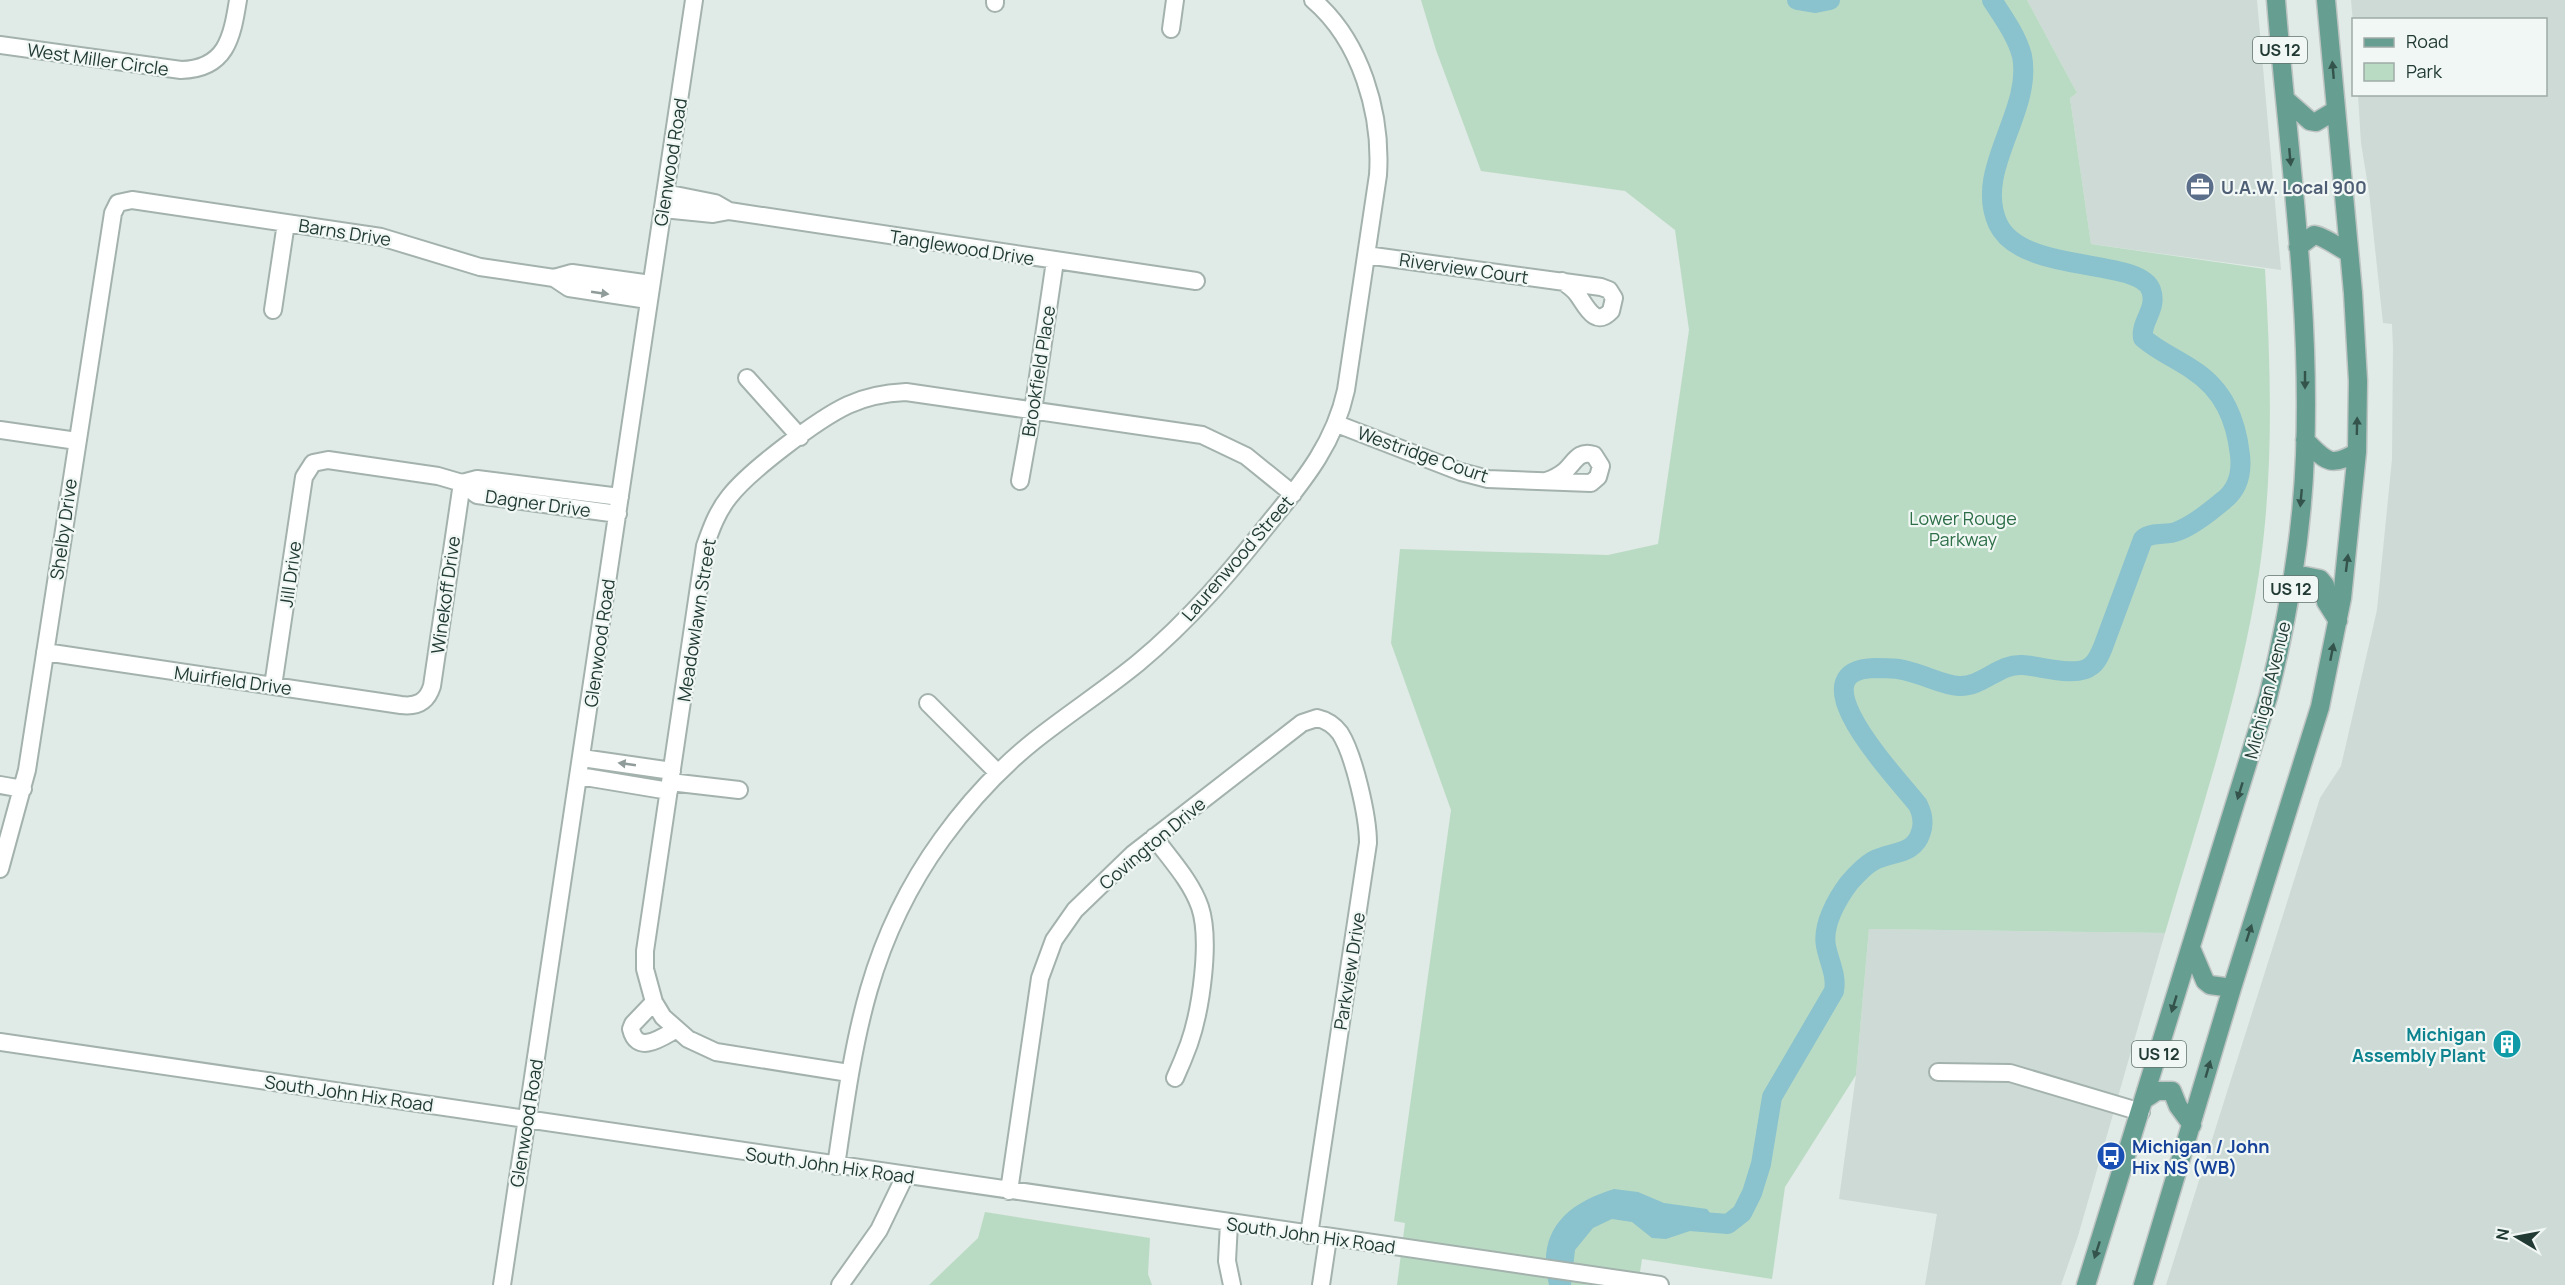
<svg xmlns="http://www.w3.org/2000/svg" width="2565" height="1285" font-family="Manrope,sans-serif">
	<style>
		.built { fill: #cedad5 }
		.green { fill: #badbc3 }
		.water { fill: #8ac2ce }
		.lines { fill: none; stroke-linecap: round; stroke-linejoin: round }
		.river { stroke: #8ac2ce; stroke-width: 20 }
		.minor-casing { stroke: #a3b2ad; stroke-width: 20 }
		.major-casing { stroke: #bdc4c2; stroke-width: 21 }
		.minor { stroke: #fff; stroke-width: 16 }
		.major { stroke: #669e91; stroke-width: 18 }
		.oneway { fill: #33534b }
		.oneway2 { fill: #909c9a }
		.labels { text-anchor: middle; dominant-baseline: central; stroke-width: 4.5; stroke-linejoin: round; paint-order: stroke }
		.shield { fill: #f0f7f4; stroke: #60736e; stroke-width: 1.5 }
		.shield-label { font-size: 16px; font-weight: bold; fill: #223a34 }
		.street-label { font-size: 18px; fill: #223a34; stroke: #f0f7f4 }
		.service-label { font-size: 18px; font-weight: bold; fill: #4e5e75; stroke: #f0f7f4; text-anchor: start }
		.park-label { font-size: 18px; fill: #2e6f48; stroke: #f0f7f4 }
		.culture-label { font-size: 18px; font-weight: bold; fill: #0d838f; stroke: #f0f7f4; text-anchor: end }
		.transit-label { font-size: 18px; font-weight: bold; fill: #164399; stroke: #f0f7f4; text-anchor: start }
	</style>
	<rect width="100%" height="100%" fill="#e0eae6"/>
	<path class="built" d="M2027,0H2257L2281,270L2091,244L2070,98L2077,93Z
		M2351,0H2565V1285H2166L2320,798L2341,766L2377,610L2392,459L2393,348L2392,324L2383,323L2369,192L2361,143L2358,95L2546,94V20H2354L2353,23Z
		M1869,929L2165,933L2078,1236L2061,1285H1925L1937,1214L1839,1199L1856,1075Z"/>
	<path class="green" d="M1421,0H2027L2077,93L2070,98L2091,244L2265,269C2271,371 2274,472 2259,573C2240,695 2200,814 2165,933L1869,929L1856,1075L1785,1187L1772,1279L1642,1259L1638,1285H1397L1405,1223L1394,1221L1451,810L1391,643L1400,549L1608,555L1658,544L1689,330L1675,230L1625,191L1481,171L1436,50Z
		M985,1212L1150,1238L1148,1274L1152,1285H929L978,1238Z"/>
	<path class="water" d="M1614,1189L1638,1192L1664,1203L1707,1209L1717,1222L1666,1239L1652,1238L1632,1222L1612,1219L1593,1228L1575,1250L1571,1285H1549C1536,1232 1565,1204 1614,1189Z"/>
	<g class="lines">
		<path class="river" d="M1797,0L1815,3L1830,0
			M1690,1221L1728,1224L1742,1213L1752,1193L1761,1164L1772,1097L1834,991C1837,975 1829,962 1826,946C1822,925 1837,899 1849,883C1856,875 1864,866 1873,861C1891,851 1914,856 1921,832C1924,823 1922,813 1918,805C1901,782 1791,670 1875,668C1887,668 1900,668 1911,672C1927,676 1943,685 1959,686C1983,687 1999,663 2023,665C2040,666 2077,678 2091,666C2097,662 2100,654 2103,647L2143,539C2153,531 2167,536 2178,531C2194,525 2211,511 2224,500C2238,489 2242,473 2240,455C2236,420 2224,390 2193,370C2177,359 2158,351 2143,338C2140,322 2158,309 2151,290C2140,257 2022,275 1998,224C1973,170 2033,112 2022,56C2017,36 2003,17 1992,0"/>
		<g class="minor-casing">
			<path id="minor" d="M995,3V0
				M1171,29L1175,0
				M0,45L181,70C226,69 232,38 238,0
				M665,193L715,203L729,211L1196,281
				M663,209L713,214L729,211
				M1366,255L1601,287L1609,290L1614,298L1611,311C1595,328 1586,306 1578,295C1574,289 1568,285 1562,281
				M554,278L569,288L648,300
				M273,310L286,223
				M747,378L800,437
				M1337,424L1461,472L1488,479L1591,483L1598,477L1601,466L1594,455C1578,450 1575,462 1565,471C1559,476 1553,479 1546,481
				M0,430L77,441
				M1020,481L1035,397L1055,261
				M462,483L477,479L620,497
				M45,652L401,705C417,707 427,702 432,686L462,483
				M273,686L304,477L313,463L328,460L438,476L462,483L477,495L618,514
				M928,703L998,773
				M582,758L672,771
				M579,776L669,791
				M670,782L739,790
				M0,785L23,789
				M1154,837C1170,859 1191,881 1200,907C1211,940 1201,1010 1189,1044C1185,1055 1180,1067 1175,1078
				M0,869L27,770L113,213L118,203L132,200L381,237L480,267L554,278L572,273L651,284
				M654,1002L633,1024L631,1029C637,1055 661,1038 675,1030
				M0,1042L1660,1285
				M1938,1072L2010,1073L2141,1112
				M849,1073L716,1052L688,1039L663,1017L654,1002L645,969V951L705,546C711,529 717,512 729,497C749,471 818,419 848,405C867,396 885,393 906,392L1202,435L1246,456L1293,494
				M836,1166C854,1042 866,944 942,839C968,803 999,769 1034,741C1068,714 1105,690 1138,663C1190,620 1232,570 1273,518C1306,478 1335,441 1346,390L1378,175C1382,113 1361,41 1313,0
				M1009,1191L1040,978L1054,940L1075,910L1133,854L1302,723L1317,718C1326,720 1334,725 1340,733C1354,755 1368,816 1368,843L1309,1235
				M1229,1223L1227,1261L1232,1285
				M502,1285L694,0
				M840,1285L879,1230L905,1176
				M1321,1285L1328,1238"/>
		</g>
		<g class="major-casing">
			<path id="major" d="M2285,99L2310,121L2316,122L2336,110
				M2298,247L2314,235C2324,236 2339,248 2349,253
				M2305,440C2325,460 2330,469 2357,452
				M2293,581L2305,576L2320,579L2325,585L2326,602L2338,621
				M2191,948L2205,981L2210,985L2232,988
				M2145,1099L2157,1091H2172L2178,1106L2192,1125
				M2086,1285L2268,697C2288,618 2302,537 2305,455C2311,303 2288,151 2276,0
				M2143,1285L2232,988L2320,707L2342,598L2357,452L2358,381L2353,293L2326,0"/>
		</g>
		<use href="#minor" class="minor"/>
		<use href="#major" class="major"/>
	</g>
	<defs><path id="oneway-solid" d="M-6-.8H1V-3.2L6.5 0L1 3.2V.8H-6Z" transform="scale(1.5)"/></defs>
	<g class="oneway">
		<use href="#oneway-solid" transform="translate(2333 70) rotate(-95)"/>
		<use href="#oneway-solid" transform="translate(2290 157) rotate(85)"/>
		<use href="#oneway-solid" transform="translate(2305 380) rotate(90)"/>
		<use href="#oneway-solid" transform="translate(2357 426) rotate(-89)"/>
		<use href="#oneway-solid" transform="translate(2301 498) rotate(95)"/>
		<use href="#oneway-solid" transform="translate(2347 563) rotate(-83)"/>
		<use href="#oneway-solid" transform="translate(2332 652) rotate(-79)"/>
		<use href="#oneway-solid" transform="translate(2240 791) rotate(107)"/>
		<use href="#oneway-solid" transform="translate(2249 933) rotate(-72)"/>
		<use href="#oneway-solid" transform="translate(2174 1004) rotate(107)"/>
		<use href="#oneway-solid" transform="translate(2208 1069) rotate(-74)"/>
		<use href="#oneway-solid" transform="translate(2097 1250) rotate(108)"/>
	</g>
	<g class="oneway2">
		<use href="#oneway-solid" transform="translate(600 293) rotate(8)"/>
		<use href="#oneway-solid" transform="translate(627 764) rotate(-172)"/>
	</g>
	<defs>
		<g id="office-disc" transform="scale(1.5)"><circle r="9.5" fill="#5c6f8a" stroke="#f0f7f4"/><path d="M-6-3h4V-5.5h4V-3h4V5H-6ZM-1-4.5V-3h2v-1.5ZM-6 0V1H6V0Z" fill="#fff"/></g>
		<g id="building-disc" transform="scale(1.5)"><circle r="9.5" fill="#0f9aa8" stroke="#f0f7f4"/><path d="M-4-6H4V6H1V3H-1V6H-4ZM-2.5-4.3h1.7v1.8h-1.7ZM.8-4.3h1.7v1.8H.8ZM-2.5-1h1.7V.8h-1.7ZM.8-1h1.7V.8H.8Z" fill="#fff"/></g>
		<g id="bus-disc" transform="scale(1.5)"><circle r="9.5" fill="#1a4fb4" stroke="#f0f7f4"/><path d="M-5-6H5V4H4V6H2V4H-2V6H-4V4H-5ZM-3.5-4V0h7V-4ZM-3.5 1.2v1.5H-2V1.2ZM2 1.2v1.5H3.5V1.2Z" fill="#fff"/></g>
	</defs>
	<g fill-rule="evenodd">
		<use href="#office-disc" x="2200" y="187"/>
		<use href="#building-disc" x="2507" y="1044"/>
		<use href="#bus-disc" x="2111" y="1156"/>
	</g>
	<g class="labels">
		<g class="shield">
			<rect x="2253" y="37" width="54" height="26" rx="4.5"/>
			<rect x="2264" y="576" width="54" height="26" rx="4.5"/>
			<rect x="2132" y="1041" width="54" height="26" rx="4.5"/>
		</g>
		<g class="shield-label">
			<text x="2280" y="50">US 12</text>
			<text x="2291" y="589">US 12</text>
			<text x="2159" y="1054">US 12</text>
		</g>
		<g class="street-label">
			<text transform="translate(98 59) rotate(8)">West Miller Circle</text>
			<text transform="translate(670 162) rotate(-81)">Glenwood Road</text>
			<text transform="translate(345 232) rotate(9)">Barns Drive</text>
			<text transform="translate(962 247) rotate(9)">Tanglewood Drive</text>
			<text transform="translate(1464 268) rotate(8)">Riverview Court</text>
			<text transform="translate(1038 371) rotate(-81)">Brookfield Place</text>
			<text transform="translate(1423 454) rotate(19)">Westridge Court</text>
			<text transform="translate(538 503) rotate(8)">Dagner Drive</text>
			<text transform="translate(63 529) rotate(-82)">Shelby Drive</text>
			<text transform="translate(1237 558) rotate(-49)">Laurenwood Street</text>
			<text transform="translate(290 574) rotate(-82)">Jill Drive</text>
			<text transform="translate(445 595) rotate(-82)">Winekoff Drive</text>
			<text transform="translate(696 620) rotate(-81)">Meadowlawn Street</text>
			<text transform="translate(599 643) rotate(-82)">Glenwood Road</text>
			<text transform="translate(233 680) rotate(8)">Muirfield Drive</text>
			<text transform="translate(2267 690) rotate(-76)">Michigan Avenue</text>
			<text transform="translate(1152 843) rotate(-40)">Covington Drive</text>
			<text transform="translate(1349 971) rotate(-81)">Parkview Drive</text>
			<text transform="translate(349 1093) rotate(8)">South John Hix Road</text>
			<text transform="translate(526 1123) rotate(-81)">Glenwood Road</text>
			<text transform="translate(830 1165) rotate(8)">South John Hix Road</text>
			<text transform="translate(1311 1235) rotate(8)">South John Hix Road</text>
		</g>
		<g class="service-label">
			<text x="2221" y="187">U.A.W. Local 900</text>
		</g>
		<g class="park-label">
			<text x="1963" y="518">Lower Rouge<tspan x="1963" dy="21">Parkway</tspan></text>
		</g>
		<g class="culture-label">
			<text x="2486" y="1034">Michigan<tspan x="2486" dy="21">Assembly Plant</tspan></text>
		</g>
		<g class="transit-label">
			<text x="2132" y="1146">Michigan / John<tspan x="2132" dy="21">Hix NS (WB)</tspan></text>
		</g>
	</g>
	<rect x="2352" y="18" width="195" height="78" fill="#f0f7f4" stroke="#9eaba7" stroke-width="1.5"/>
	<rect x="2364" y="38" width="30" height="9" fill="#669e91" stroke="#9eaba7" stroke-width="1.5"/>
	<text x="2406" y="48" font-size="18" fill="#223a34">Road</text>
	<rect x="2364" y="63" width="30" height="18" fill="#badbc3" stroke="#9eaba7" stroke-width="1.5"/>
	<text x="2406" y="78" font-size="18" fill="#223a34">Park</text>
	<g transform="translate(2517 1237) rotate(280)" stroke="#f0f7f4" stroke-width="4.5" paint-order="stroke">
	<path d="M0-4.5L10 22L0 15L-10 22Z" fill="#223a34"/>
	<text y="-9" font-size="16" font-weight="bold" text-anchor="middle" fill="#223a34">N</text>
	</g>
</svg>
